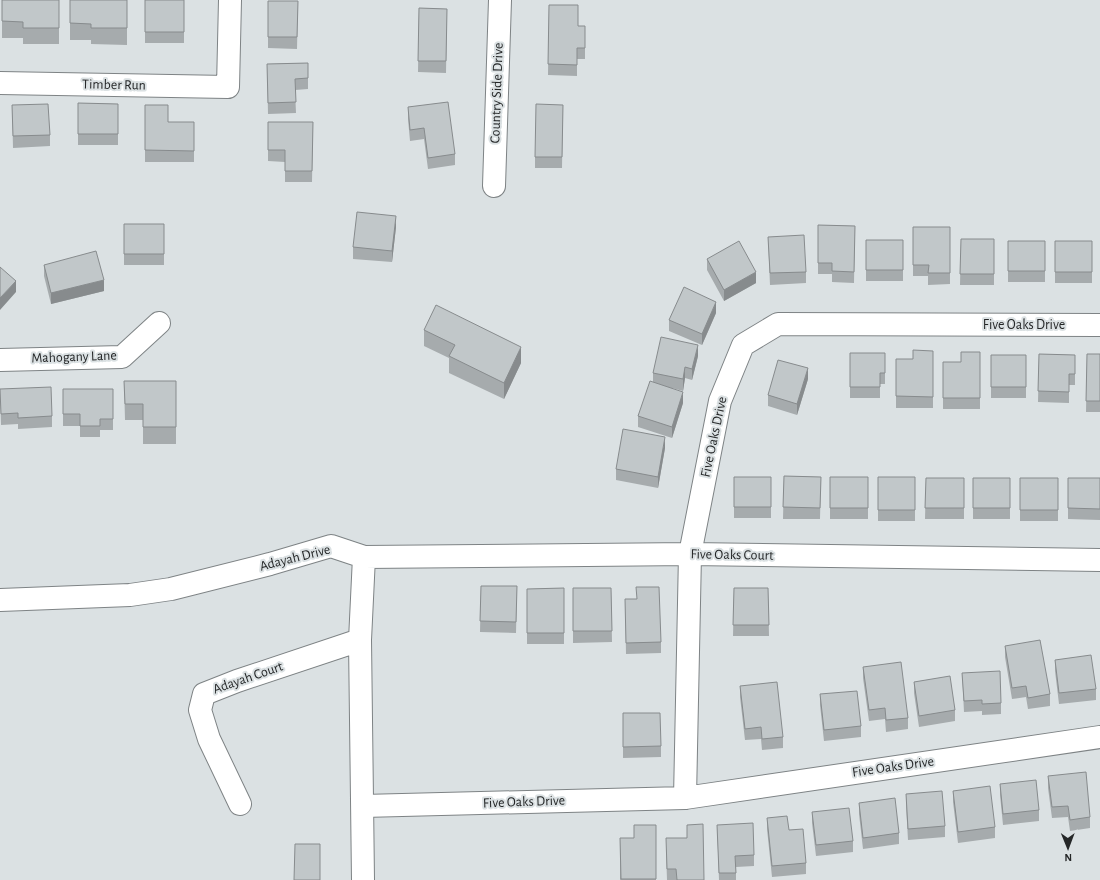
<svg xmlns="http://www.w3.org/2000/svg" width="1100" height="880" font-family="'Alegreya Sans',sans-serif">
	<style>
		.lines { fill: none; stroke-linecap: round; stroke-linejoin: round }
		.minor-casing { stroke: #7e8385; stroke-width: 24 }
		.minor { stroke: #fff; stroke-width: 22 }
		.wall { fill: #a6abad }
		.shaded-wall { fill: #878b8d }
		.building { fill: #c1c7c9; stroke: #878b8d }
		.labels { text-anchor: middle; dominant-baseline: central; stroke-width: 4; stroke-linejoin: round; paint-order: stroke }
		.street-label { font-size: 14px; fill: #252728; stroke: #dbe1e3 }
	</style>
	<rect width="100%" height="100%" fill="#dbe1e3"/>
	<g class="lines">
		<g class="minor-casing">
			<path id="minor" d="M0,83L228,87L230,0
				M494,186L500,0
				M0,360L122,357L159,323
				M0,600L130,595L171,589L270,564L331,546L364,557L690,554L1100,560
				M685,798L690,554L720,401L743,345L778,324L1100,325
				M240,804L209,739L200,710L204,694L237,681L360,640
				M363,806L685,798L1100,737
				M363,880L360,640L364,557"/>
		</g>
		<use href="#minor" class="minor"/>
	</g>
	<path class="wall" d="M2,0H59V44H23V38H2Z
		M70,0H127V45L91,44V40H70Z
		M145,0H184V43H145Z
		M268,1H298L297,49L268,48Z
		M549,5L578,26H585V59H577V76L548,75Z
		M419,8L447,9L446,73L418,72Z
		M308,63V89L295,90L296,113L268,114L267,64Z
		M78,103L118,104V145H78Z
		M12,105L50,135V146L13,148Z
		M145,105L168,122H194V162H145Z
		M563,105L562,168H535V157Z
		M408,107L455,154V165L428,169L424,139L410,141L408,119Z
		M268,122H313L312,182H285V162L268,161Z
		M124,224H164V265H124Z
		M818,225L855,226L854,283L832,282V274H818Z
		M396,227L392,262L353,259V247Z
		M913,227H950V284L928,285V276H913Z
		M768,237L806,272V283L770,285Z
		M961,239H994V285H960Z
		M866,240H903V281H866Z
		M1008,241H1045V282H1008Z
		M1055,241H1092V283H1055Z
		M707,259L756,283L724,301L707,270Z
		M44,265L104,291L51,304L44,276Z
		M716,313L702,345L669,331V320Z
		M424,330L521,363L504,399L449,373V358L424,346Z
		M933,351V408H896V359H913Z
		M980,352V409H943V362H961Z
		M850,353H885V384H880V398H850Z
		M1039,354L1075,355V385H1069V403L1038,402Z
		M1087,354H1100V412H1086Z
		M991,355H1026V398H991Z
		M698,356L692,380L685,378L683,391L672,388L683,403L672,438L638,427V416L653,382V373Z
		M808,379L797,415L768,406V395Z
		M124,381H176V444H143V420H125Z
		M0,389L52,416V427L18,429V424L1,425Z
		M63,389H113V430H100V437H80V426H63Z
		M665,448L658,488L616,480V469Z
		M784,476L821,477L820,519H783Z
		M734,477H771V518H734Z
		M830,477H868V519H830Z
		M878,477H915V521H878Z
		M926,478H964V519H925Z
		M973,478H1010V519H973Z
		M1020,478H1058V521H1020Z
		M1068,478H1100V520L1068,519Z
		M481,586H517L516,633L480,632Z
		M564,588V644H527V589Z
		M573,588H611L612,642L573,643Z
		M734,588H768L769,636H733Z
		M625,599L661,642V653L626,654Z
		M1005,646L1050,694V706L1028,709L1026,697L1012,699L1005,657Z
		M1055,660L1096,689V700L1059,704L1055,671Z
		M863,667L908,718V729L886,732L885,719L869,721L863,678Z
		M962,673L1001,703V714L982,715V711L964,712Z
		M914,682L955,710V721L919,727L914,693Z
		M740,686L783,737V748L762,750L761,739L745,740L740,697Z
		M820,694L861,726V737L824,741L820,705Z
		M623,713L661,746V757L623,758Z
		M1048,776L1090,817V828L1070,831L1068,817L1052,818L1048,788Z
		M1000,784L1039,810V821L1003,825L1000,795Z
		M953,791L995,827V838L958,843L953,802Z
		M906,794L945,826V837L908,840L906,805Z
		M859,803L899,833V844L863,849L859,814Z
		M812,812L853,841V852L816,856L812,823Z
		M767,818L806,863V874L772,877L767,829Z
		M656,825V880H620V838H634Z
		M687,825L704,880H667L666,850L687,838Z
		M717,825L754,855V866L736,867V880H719Z"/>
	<path class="shaded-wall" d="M396,216V227L392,262V251Z
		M756,272V283L724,301V290Z
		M104,280V291L51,304V293Z
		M16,281V292L0,310V298Z
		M716,302V313L702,345V334Z
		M698,345V356L692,380V369Z
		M521,347V363L504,399V383Z
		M685,367V378L683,391V379Z
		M808,368V379L797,415V404Z
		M683,392V403L672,438V427Z
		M665,437V448L658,488V477Z"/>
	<path class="building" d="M2,0H59V28H23V22L2,21Z
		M70,0H127V28H91V24L70,23Z
		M145,0H184V32H145Z
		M268,1H298L297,37H268Z
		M549,5H578V26H585V48H577V65L548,64Z
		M419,8L447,9L446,61H418Z
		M308,63V78L295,79L296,102L268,103L267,64Z
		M448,102L455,154L428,158L424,128L410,130L408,107Z
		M78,103L118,104V134H78Z
		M48,104L50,135L13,136L12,105Z
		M536,104L563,105L562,157H535Z
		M145,105H168V122H194V151L145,150Z
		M268,122H313L312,171H285V150H268Z
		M357,212L396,216L392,251L353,247Z
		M124,224H164V254H124Z
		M818,225L855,226L854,272L832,271V263H818Z
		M913,227H950V273H928L929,265H913Z
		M804,235L806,272L770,273L768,237Z
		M961,239H994V274H960Z
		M866,240H903V270H866Z
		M739,241L756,272L724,290L707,259Z
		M1008,241H1045V271H1008Z
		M1055,241H1092V272H1055Z
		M96,251L104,280L51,293L44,265Z
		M0,267L16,281L0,298Z
		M684,287L716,302L702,334L669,320Z
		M436,305L521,347L504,383L449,356L455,345L424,330Z
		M661,337L698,345L692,369L685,367L683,379L653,373Z
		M913,350L933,351V397L896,396V359H913Z
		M961,352H980V398H943V362H961Z
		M850,353H885V373H880V387H850Z
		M1039,354L1075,355V374H1069V392L1038,391Z
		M1087,354H1100V401H1086Z
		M991,355H1026V387H991Z
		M778,360L808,368L797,404L768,395Z
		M124,381H176V427H143V404H125Z
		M650,381L683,392L672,427L638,416Z
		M51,387L52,416L18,418V413L1,414L0,389Z
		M63,389H113V419H100V426H80V414H63Z
		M623,429L665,437L658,477L616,469Z
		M784,476L821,477L820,508L783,507Z
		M734,477H771V507H734Z
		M830,477H868V508H830Z
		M878,477H915V510H878Z
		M926,478H964V508H925Z
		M973,478H1010V508H973Z
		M1020,478H1058V510H1020Z
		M1068,478H1100V509L1068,508Z
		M481,586H517L516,622L480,621Z
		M636,587H659L661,642L626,643L625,599H637Z
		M564,588V633H527V589Z
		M573,588H611L612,631H573Z
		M734,588H768L769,625H733Z
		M1040,640L1050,694L1028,698L1026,686L1012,688L1005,646Z
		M1091,655L1096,689L1059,693L1055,660Z
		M901,662L908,718L886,720L885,708L869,710L863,667Z
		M1000,671L1001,703L982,704V700L964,701L962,673Z
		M950,676L955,710L919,716L914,682Z
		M777,682L783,737L762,739L761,727L745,729L740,686Z
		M857,691L861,726L824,730L820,694Z
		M623,713H660L661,746L623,747Z
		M1086,772L1090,817L1070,820L1068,806L1052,807L1048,776Z
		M1036,780L1039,810L1003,814L1000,784Z
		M990,786L995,827L958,832L953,791Z
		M942,791L945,826L908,829L906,794Z
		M895,798L899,833L863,838L859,803Z
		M849,808L853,841L816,845L812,812Z
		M787,816L789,830L803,829L806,863L772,866L767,818Z
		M753,823L754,855L735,856L736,873H719L717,825Z
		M703,824L704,880H677L676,869H667L666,838H687V825Z
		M634,825H656V879H621L620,838H634Z
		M295,844H320V880H294Z"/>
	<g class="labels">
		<g class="street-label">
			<text transform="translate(114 85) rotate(1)">Timber Run</text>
			<text transform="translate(497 93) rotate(-88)">Country Side Drive</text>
			<text x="1024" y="325">Five Oaks Drive</text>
			<text transform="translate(74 357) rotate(-2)">Mahogany Lane</text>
			<text transform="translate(714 437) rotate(-78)">Five Oaks Drive</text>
			<text transform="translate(732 555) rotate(1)">Five Oaks Court</text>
			<text transform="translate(295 558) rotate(-14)">Adayah Drive</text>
			<text transform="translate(248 678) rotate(-19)">Adayah Court</text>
			<text transform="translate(893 767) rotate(-8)">Five Oaks Drive</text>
			<text transform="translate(524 802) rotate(-2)">Five Oaks Drive</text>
		</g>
	</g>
	<g transform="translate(1068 848) rotate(179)" stroke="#dbe1e3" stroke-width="3" paint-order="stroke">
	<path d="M0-3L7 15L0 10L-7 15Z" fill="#252728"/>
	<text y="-6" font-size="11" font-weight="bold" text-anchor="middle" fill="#252728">N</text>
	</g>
</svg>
